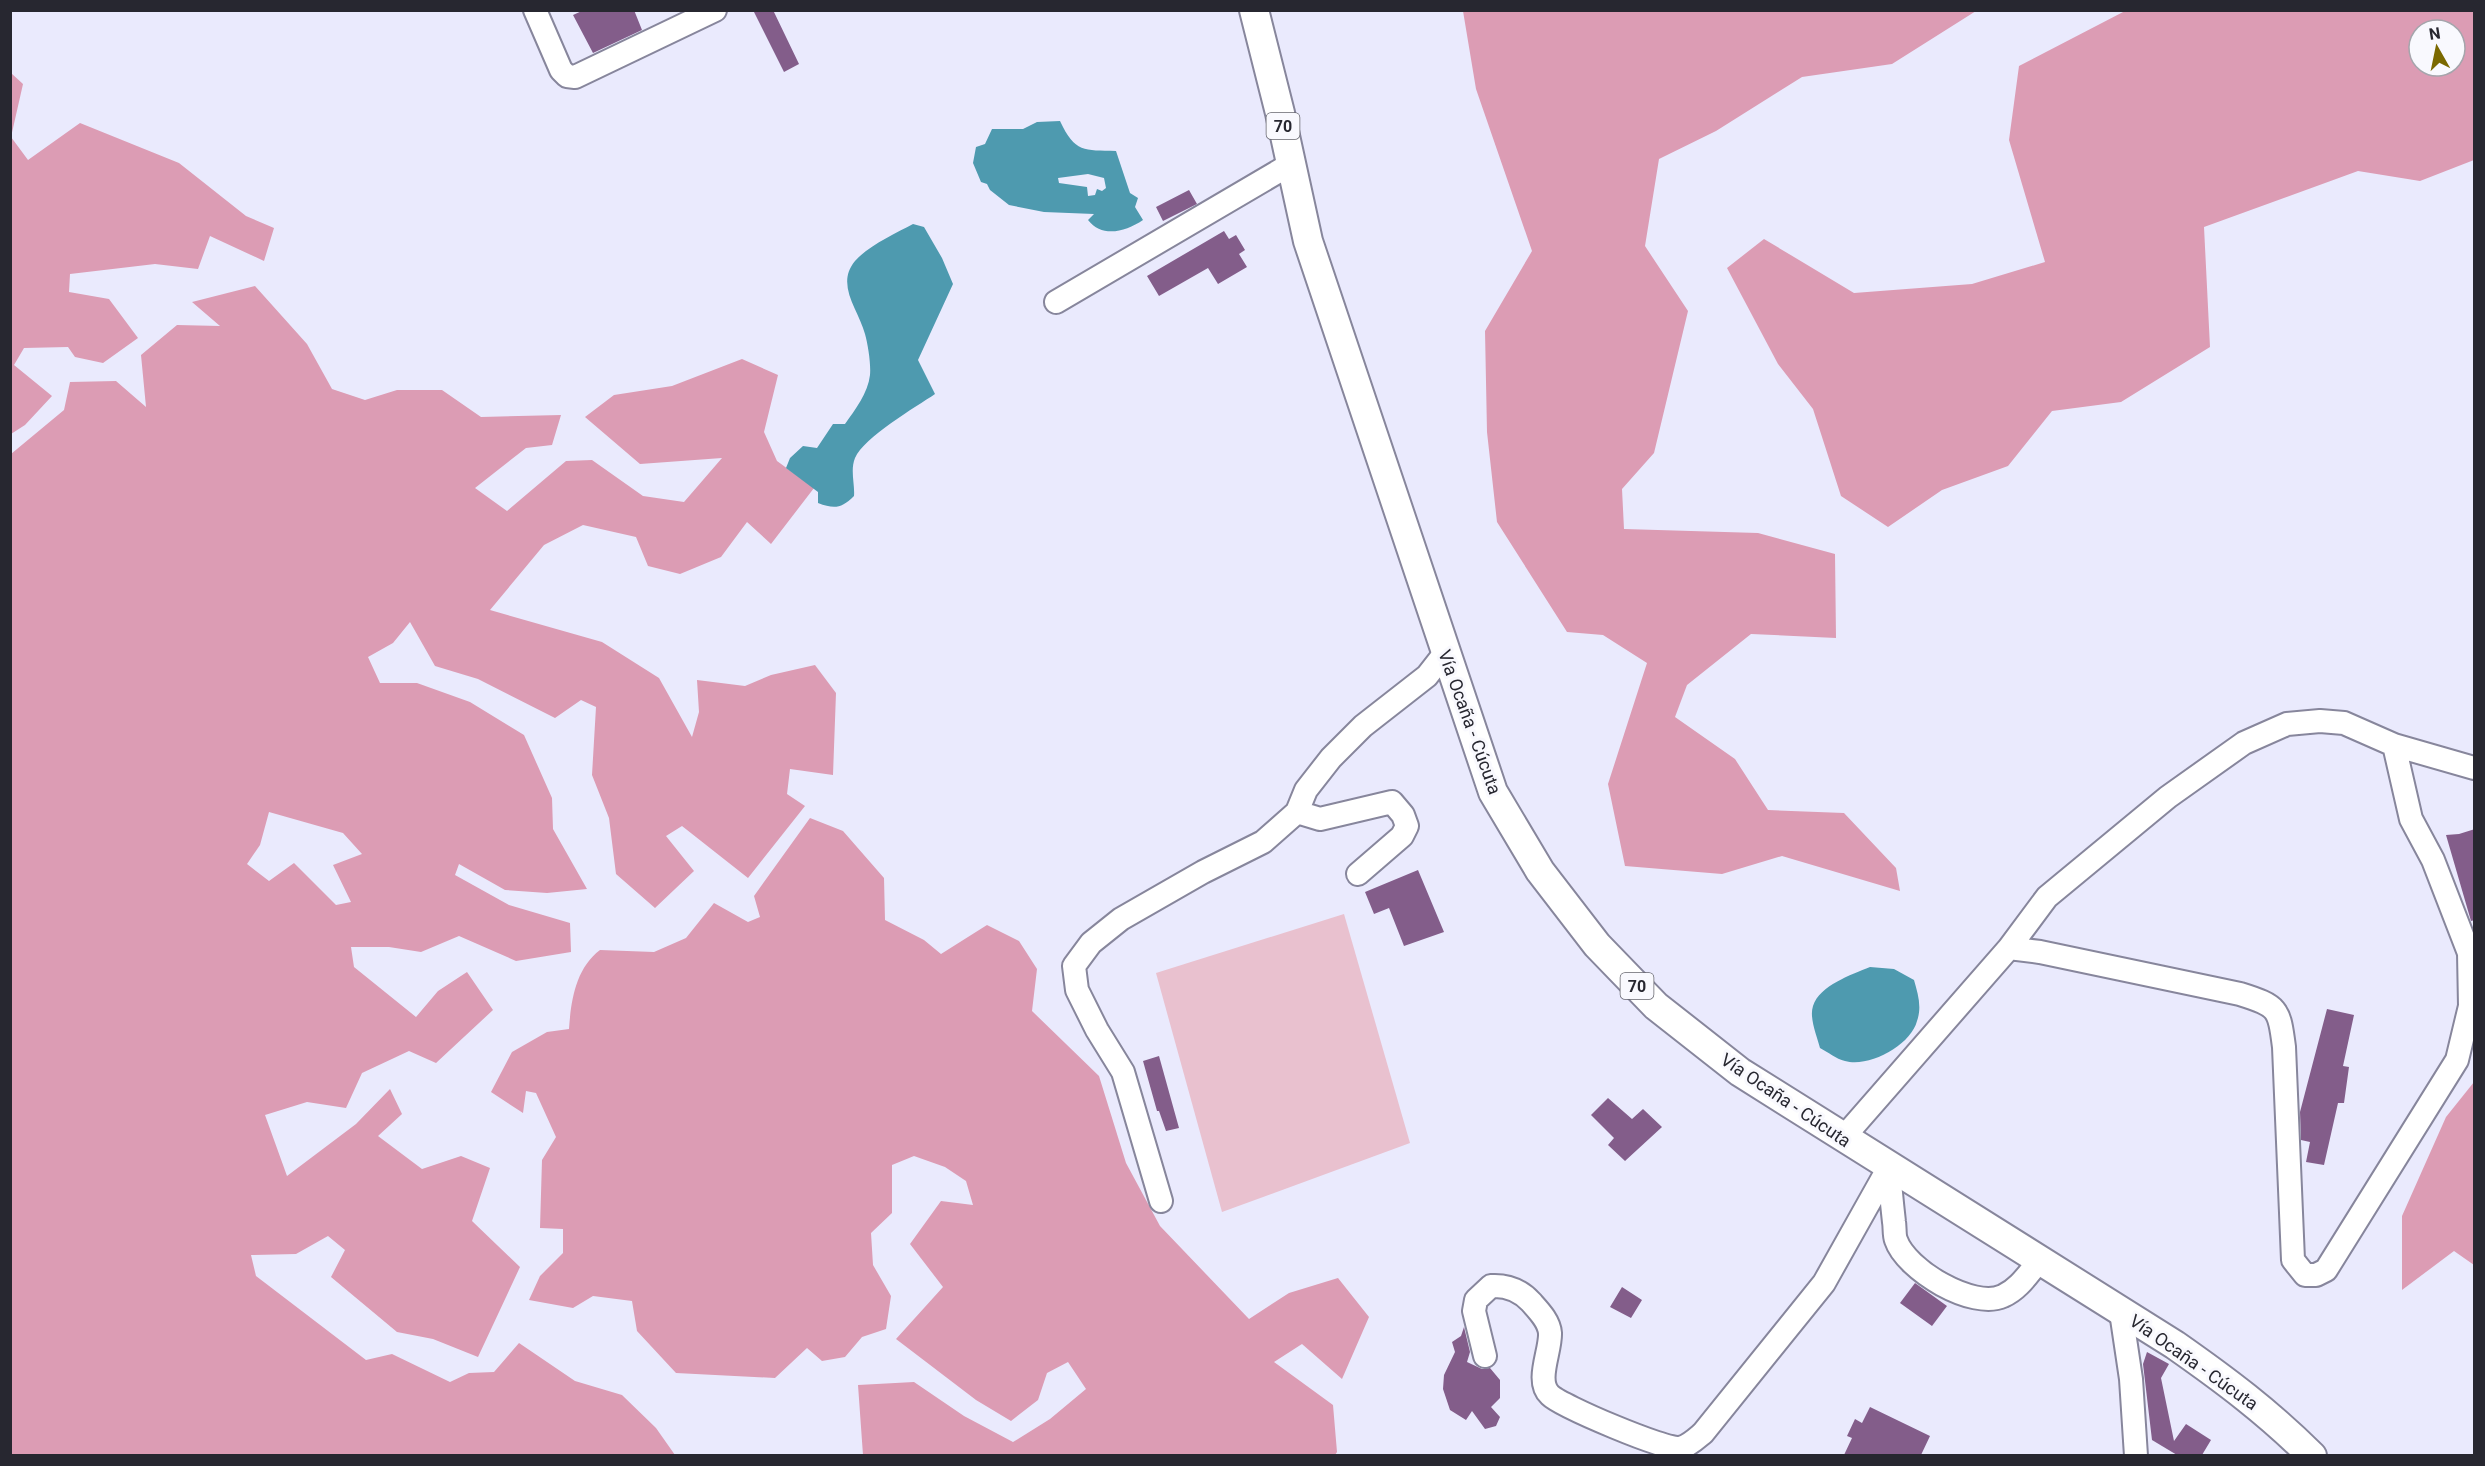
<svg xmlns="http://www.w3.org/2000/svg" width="2485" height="1466" font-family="Roboto,sans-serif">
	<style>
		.green { fill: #e9c1cf }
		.forest { fill: #dc9cb4; fill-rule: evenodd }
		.water { fill: #4e9aaf; fill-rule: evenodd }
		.building { fill: #835d8a }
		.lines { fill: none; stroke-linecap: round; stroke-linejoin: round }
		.minor-casing { stroke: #87869c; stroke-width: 26 }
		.major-casing { stroke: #87869c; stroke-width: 32 }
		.minor { stroke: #fff; stroke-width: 22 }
		.major { stroke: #fff; stroke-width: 28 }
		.labels { text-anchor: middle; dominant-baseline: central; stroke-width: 6; stroke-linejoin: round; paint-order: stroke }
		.shield { fill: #f9f9fe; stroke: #66666e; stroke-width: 1.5 }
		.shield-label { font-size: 16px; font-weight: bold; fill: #272730 }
		.street-label { font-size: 18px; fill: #272730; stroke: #f9f9fe }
	</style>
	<rect width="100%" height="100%" fill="#eaeafd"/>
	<path class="green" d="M1344,914L1410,1143L1222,1212L1156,973Z"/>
	<path class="forest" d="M1463,11H1976L1892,64L1802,77L1716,131L1659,159L1645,246L1688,311L1654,453L1622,489L1624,529L1758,533L1835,554L1836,638L1751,634L1687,685L1675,717L1735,759L1768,810L1844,813L1896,868L1900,891L1782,856L1722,874L1625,866L1608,784L1647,663L1603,635L1567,632L1497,522L1487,432L1485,331L1532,251L1476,89Z
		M2125,11H2474V160L2420,181L2358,171L2204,227L2210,347L2121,402L2052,411L2008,466L1942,490L1888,527L1841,496L1813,409L1778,364L1727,268L1764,239L1854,293L1972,284L2045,262L2009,140L2019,66ZM2419,30H2455V66H2419Z
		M11,73L23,84L11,137L28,160L80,123L179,163L246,216L274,228L264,261L210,236L198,269L155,264L70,274L69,292L109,299L138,338L103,363L75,357L68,347L24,348L14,365L52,396L25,425L11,434Z
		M255,286L307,344L332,389L365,400L397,390H442L481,417L561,415L552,445L526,448L475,488L507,511L566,461L592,460L643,496L684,502L722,458L640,464L585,417L614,395L672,386L742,359L778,375L764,432L777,461L814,488L771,544L747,522L721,557L680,574L648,566L636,537L583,525L544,545L490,610L602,642L659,678L692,737L699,712L697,680L745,686L771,675L815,665L836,693L833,775L790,769L787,794L805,806L748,878L682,826L666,836L694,871L655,908L616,874L609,818L592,775L596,707L581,700L555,718L478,679L435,666L410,622L393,643L368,657L380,683H417L470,702L524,735L552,798L553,829L587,889L547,893L505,890L459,864L455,875L509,905L570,923L571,952L516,961L459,936L421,952L389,947H351L354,967L416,1017L438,991L467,972L493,1010L436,1063L409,1051L362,1073L346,1108L307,1102L265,1115L287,1176L356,1124L390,1089L402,1114L378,1136L422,1169L461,1156L490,1168L472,1221L520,1267L478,1357L433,1339L397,1332L331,1277L345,1250L328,1236L296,1254L251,1255L256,1276L366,1360L392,1354L450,1382L469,1373L494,1372L519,1343L575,1381L622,1395L656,1428L675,1455L11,1456V454L64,410L70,382L116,381L146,407L141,355L177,325L220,326L192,302ZM269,812L343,833L362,854L333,865L351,902L336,905L294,863L269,881L247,864L260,845Z
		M810,818L843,831L884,878L885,920L924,940L941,954L987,925L1019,941L1037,969L1032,1011L1099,1076L1126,1163L1160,1226L1249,1319L1289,1293L1338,1278L1369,1317L1342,1379L1302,1344L1274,1362L1333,1405L1337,1452L1335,1455H863L858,1385L914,1382L964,1416L1013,1442L1050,1419L1086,1389L1068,1362L1047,1373L1038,1400L1011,1421L976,1400L896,1339L943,1287L910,1244L941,1201L973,1205L966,1181L945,1167L914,1156L892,1165V1213L871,1233L873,1265L891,1296L886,1329L862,1337L845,1357L822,1361L807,1348L775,1378L676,1373L637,1331L632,1301L593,1296L573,1308L529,1300L540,1276L563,1253V1229L540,1228L542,1160L556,1137L536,1093L526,1091L523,1113L491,1092L512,1052L547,1032L569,1029C571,1000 576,968 600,950L654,952L686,938L714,903L748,922L760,917L754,896Z
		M2474,1082V1265L2454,1251L2402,1290V1216L2446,1117Z"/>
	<path class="water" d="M1060,121C1075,153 1084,150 1116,151L1130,193L1138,198L1135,207L1143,220C1125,232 1102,238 1088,220L1094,214L1044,212L1009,205L990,190L987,184L981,182L973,163L976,147L985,144L992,129H1023L1037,122ZM1088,174L1104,178L1106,188L1102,191L1097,189L1095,195L1088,196L1087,187L1059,183L1058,178Z
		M913,224L924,227L942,258L953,284L918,360L935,394C916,407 864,437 855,458C850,470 855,484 854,496C841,509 834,509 818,503V492L786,468L790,458L803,446L817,448L833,424H845C855,410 868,393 870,375C871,364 868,345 865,334C859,310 835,285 855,261C868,246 896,233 913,224Z
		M1870,967L1894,969L1914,980C1918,994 1922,1007 1917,1021C1911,1045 1869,1068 1845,1061C1836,1059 1828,1052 1820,1048C1817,1036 1809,1018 1813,1006C1820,985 1851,975 1870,967Z"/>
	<path class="building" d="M584,10H634L642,30L593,53L573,15Z
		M753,10H773L799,64L784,72Z
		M1189,190L1197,204L1163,221L1156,207Z
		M1224,231L1229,239L1236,235L1245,250L1239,254L1247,267L1218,284L1208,268L1159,296L1147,276Z
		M2475,829V920L2471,921L2446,835L2459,834Z
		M1418,870L1444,932L1404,946L1389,908L1374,914L1365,892Z
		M2327,1009L2354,1015L2343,1066L2349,1067L2344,1103H2338L2324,1165L2306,1162L2310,1142L2301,1140L2300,1112Z
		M1159,1056L1179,1128L1166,1131L1159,1111H1157L1143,1061Z
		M1608,1098L1632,1119L1643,1109L1662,1127L1625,1161L1608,1145L1614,1138L1591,1115Z
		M1915,1283L1947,1306L1932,1326L1900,1303Z
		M1622,1287L1642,1300L1631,1318L1610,1307Z
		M1464,1327L1470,1352L1467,1362L1482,1369L1490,1368L1500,1380V1398L1491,1407L1500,1417L1496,1426L1485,1429L1472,1411L1466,1420L1450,1410L1443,1389L1444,1375L1455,1352L1452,1342L1461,1336Z
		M2147,1352L2169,1364L2161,1378L2174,1441L2186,1424L2211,1440L2202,1455H2177L2152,1440L2143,1364Z
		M1870,1407L1930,1436L1921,1455H1844L1852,1438L1847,1436L1855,1419L1862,1423Z"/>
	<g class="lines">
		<g class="minor-casing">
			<path id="minor" d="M535,10L561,70L567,76L575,77L715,10
				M1056,302L1291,164
				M1297,812L1320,819L1392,802L1403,815L1407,826L1402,836L1358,874
				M2009,948L2040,952L2240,994C2278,1006 2279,1008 2284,1047L2293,1260L2305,1275H2316L2326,1270L2457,1060L2470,1006L2469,953L2433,860L2411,819L2394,745
				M1843,1138L2009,948L2047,897L2168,797L2244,743L2287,724L2320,721L2344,723L2394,745L2474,768
				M1889,1167C1890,1185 1892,1204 1894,1222C1895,1227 1894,1235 1896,1240C1906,1270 1973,1310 2003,1296C2019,1289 2028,1274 2039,1261
				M1161,1201L1123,1072L1097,1030L1077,990L1074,966L1091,943L1121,919L1203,872L1263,842L1297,812L1306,790L1331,758L1363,726L1427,676L1445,653
				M2121,1312L2131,1379L2136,1456
				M1485,1356L1474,1311L1476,1300L1491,1286C1507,1285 1520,1290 1531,1302C1539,1311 1549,1321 1550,1333C1551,1351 1535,1381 1550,1395C1561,1406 1667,1451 1680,1448C1689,1446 1697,1438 1703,1433L1824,1283L1889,1167"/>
		</g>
		<g class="major-casing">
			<path id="major" d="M1254,10L1280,113L1308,241L1493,792L1540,871L1597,945L1656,1006L1740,1072L2175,1345C2225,1380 2269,1413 2312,1456"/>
		</g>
		<use href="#minor" class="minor"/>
		<use href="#major" class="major"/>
	</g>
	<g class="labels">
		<g class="shield">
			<rect x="1266.5" y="113" width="33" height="26" rx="4.5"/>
			<rect x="1620.5" y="973" width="33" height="26" rx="4.5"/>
		</g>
		<g class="shield-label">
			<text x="1283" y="126">70</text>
			<text x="1637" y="986">70</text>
		</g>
		<g class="street-label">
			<text transform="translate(1470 722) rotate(70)">Vía Ocaña - Cúcuta</text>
			<text transform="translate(1786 1100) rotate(34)">Vía Ocaña - Cúcuta</text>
			<text transform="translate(2194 1362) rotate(35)">Vía Ocaña - Cúcuta</text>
		</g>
	</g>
	<rect width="2485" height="1466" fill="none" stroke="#272730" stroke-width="24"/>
	<g transform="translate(2437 48) rotate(351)"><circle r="28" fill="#f9f9fe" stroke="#a5a5ac" stroke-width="1.5"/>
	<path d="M0-4.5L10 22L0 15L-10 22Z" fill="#7b6900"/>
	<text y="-9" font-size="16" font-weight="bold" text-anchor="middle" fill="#272730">N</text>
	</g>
</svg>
